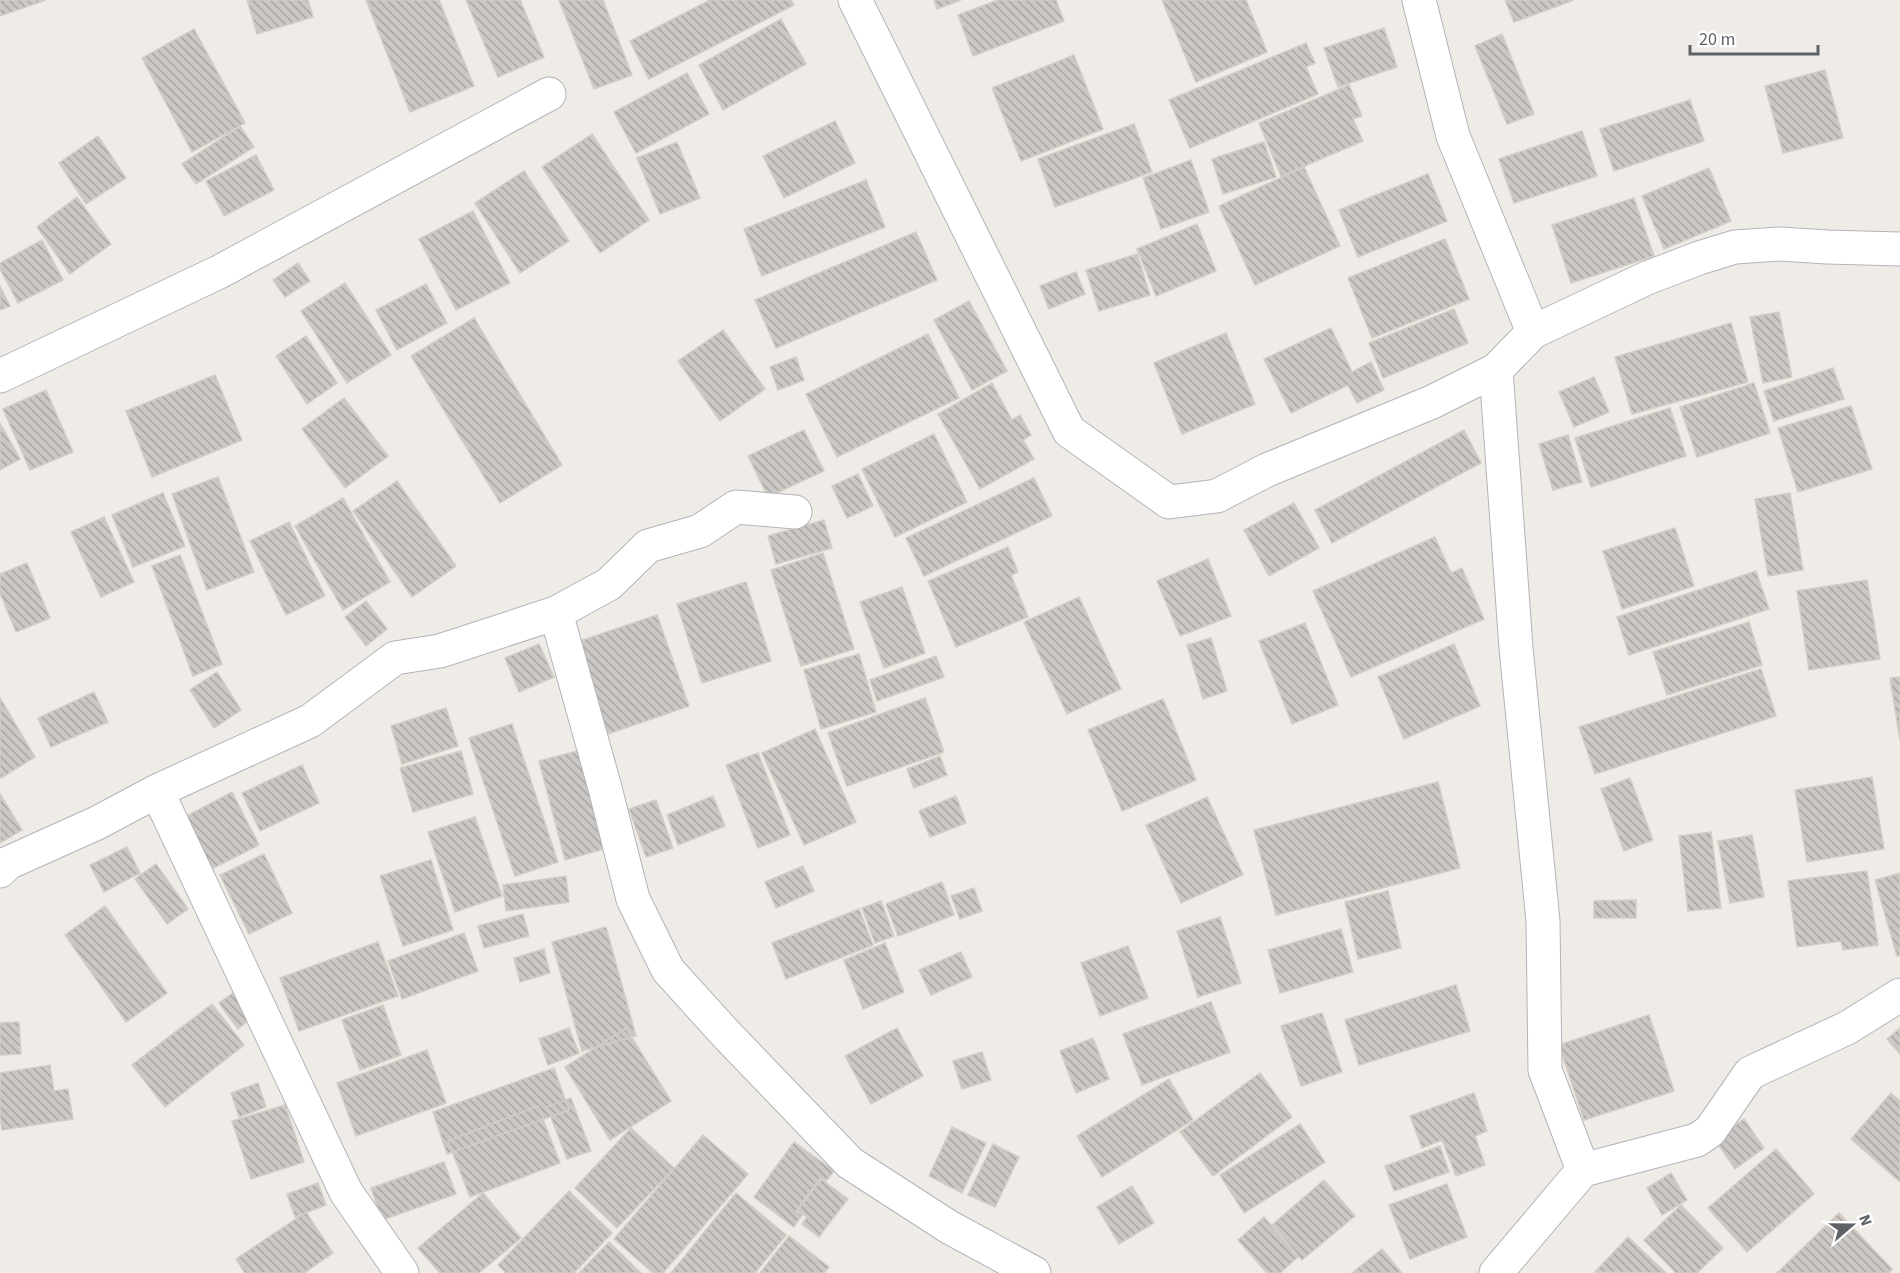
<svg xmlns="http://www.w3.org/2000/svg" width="1900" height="1273" font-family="'Source Sans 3',sans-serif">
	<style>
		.building { fill: url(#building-back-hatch); stroke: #d3cdc5; stroke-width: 1.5 }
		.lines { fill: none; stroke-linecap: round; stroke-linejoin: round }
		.street-casing { stroke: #b2b4b8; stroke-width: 35 }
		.street { stroke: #fff; stroke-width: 33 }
	</style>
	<defs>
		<pattern id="building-back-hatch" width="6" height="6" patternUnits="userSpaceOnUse" patternTransform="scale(1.5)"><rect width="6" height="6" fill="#cbc7c4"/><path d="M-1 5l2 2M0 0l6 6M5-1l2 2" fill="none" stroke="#a8a5a3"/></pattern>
	</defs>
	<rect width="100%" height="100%" fill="#efece7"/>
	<path class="building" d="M0,0H46L0,16Z
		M247,0H308L313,17L257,34Z
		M366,0H439L474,86L410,112Z
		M466,0H520L544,57L498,77Z
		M559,0H603L632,75L594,89Z
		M710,0H791L794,5L649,79L630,41Z
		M934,0H961L937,9Z
		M998,0H1056L1064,21L973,56L958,15Z
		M1162,0H1246L1267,52L1196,82Z
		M1505,0H1574L1514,22Z
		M781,19L806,64L723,110L699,65Z
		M1384,28L1397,67L1338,87L1324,48Z
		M194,29L245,123L192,152L142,58Z
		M1502,34L1534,114L1507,124L1475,46Z
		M1306,43L1315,63L1306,67L1318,94L1190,148L1169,100Z
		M1074,55L1103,129L1021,161L992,88Z
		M1825,70L1843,138L1783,153L1765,86Z
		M687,73L709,114L636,153L614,112Z
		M1349,85L1362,116L1353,119L1363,141L1281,176L1259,123Z
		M1690,100L1704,141L1614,171L1600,129Z
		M835,121L855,163L784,198L763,156Z
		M1134,124L1152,172L1055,207L1038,159Z
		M240,126L254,147L196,184L182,164Z
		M1582,131L1597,176L1514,203L1499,159Z
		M592,134L649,220L600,253L542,167Z
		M98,136L126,178L86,204L59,163Z
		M677,142L700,198L660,214L637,158Z
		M1264,142L1276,177L1223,194L1212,159Z
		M256,155L274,190L224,216L206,181Z
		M1191,160L1209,212L1161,229L1143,178Z
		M1304,167L1340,246L1255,285L1219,206Z
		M1709,168L1731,221L1664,249L1642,196Z
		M524,171L569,241L520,273L475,203Z
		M1428,174L1447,221L1358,257L1339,210Z
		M866,180L885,227L762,276L744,229Z
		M77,197L111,244L70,274L37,227Z
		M1634,198L1654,256L1571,283L1552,225Z
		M473,211L510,283L456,310L419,239Z
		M1197,224L1216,271L1156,296L1137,249Z
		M916,232L937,280L776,348L755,300Z
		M1445,239L1469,299L1372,338L1348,278Z
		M42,240L63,280L18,303L0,269V263Z
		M1137,254L1150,295L1099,311L1086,270Z
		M298,263L310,281L285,297L273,280Z
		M1076,272L1085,294L1049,309L1040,286Z
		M345,283L391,355L347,383L301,311Z
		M426,284L447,323L397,350L376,310Z
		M0,286L10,306L0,310Z
		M969,301L1007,371L972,390L934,320Z
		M1454,309L1468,343L1383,378L1369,343Z
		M1779,312L1792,377L1763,383L1750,317Z
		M474,318L562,465L500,503L411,356Z
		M1731,323L1748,382L1632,414L1615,357Z
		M1331,328L1352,372L1371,362L1384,390L1357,403L1348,385L1291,413L1264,359Z
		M723,330L765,389L720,421L678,361Z
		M1226,333L1255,404L1182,434L1154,363Z
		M928,334L959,398L837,457L806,394Z
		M306,336L337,383L307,404L276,356Z
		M796,357L804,380L778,390L770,367Z
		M1833,368L1844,399L1774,421L1764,391Z
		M215,375L242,440L152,477L126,411Z
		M1594,377L1609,412L1574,427L1559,392Z
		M992,383L1012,420L1020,415L1031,435L1023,440L1034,459L980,489L938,414Z
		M1754,383L1770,433L1697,457L1680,407Z
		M46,390L73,452L30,470L3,409Z
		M344,398L388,456L345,488L302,429Z
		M1851,406L1872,469L1798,492L1778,428Z
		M1670,408L1686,456L1591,487L1575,438Z
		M0,423L20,459L0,470Z
		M804,430L824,471L768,497L748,456Z
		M1464,430L1481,463L1332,543L1315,510Z
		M934,434L967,502L895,537L862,469Z
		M1568,435L1582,482L1553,490L1539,444Z
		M858,474L873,506L847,518L832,486Z
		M218,477L254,572L207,590L172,494Z
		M1034,478L1052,516L924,576L906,538Z
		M397,481L456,566L412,597L353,511Z
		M163,493L185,546L133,567L112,515Z
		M1790,493L1803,570L1768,576L1755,499Z
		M343,498L390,582L343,610L295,526Z
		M1294,503L1319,548L1269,576L1244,530Z
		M104,517L134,582L101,597L71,532Z
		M824,520L832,548L776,564L768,536Z
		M289,522L325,596L286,615L250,541Z
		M1675,528L1694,586L1622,609L1603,551Z
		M1435,537L1451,573L1462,568L1484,619L1351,677L1313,591Z
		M1008,547L1018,572L1011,575L1028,617L956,647L928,581Z
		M823,553L854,649L801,666L771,570Z
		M180,555L222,664L193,676L152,566Z
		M1208,559L1231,616L1180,636L1157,581Z
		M27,563L50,618L16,632L0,593V574Z
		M1756,571L1769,609L1629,655L1617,617Z
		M1867,580L1880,659L1809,670L1797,591Z
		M746,582L771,661L702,683L677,604Z
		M902,587L925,653L884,668L860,602Z
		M1079,597L1121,689L1067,714L1024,622Z
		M366,601L387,629L366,646L345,617Z
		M657,615L689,706L608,734L577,642Z
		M1749,622L1762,665L1667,695L1653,652Z
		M1305,623L1338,705L1292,724L1259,641Z
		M1211,638L1227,691L1203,699L1187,645Z
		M539,644L554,677L519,692L505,658Z
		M1454,644L1480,706L1404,739L1378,677Z
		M859,654L876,712L821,729L804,670Z
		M936,656L944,677L877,701L870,680Z
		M1761,669L1776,716L1595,774L1579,727Z
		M217,672L241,710L214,728L190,690Z
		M1900,677V741L1890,678Z
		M94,692L108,722L51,747L38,718Z
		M0,698L35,757L1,778L0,775Z
		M925,698L944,752L847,786L828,733Z
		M1163,699L1196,780L1122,811L1088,730Z
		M446,708L458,746L402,764L391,726Z
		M512,724L558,862L515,876L469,738Z
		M815,729L856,822L804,845L762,753Z
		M593,747L618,845L565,860L539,761Z
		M461,751L473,794L413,812L400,768Z
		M758,753L790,835L758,848L726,765Z
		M940,756L947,775L914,788L907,769Z
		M302,765L319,803L260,831L242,793Z
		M1872,777L1884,849L1807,862L1795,790Z
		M1630,778L1653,840L1624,851L1601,789Z
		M1438,782L1460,868L1276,915L1254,830Z
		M232,792L259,845L210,870L183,818Z
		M0,794L22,830L0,843Z
		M713,796L725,826L678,845L667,815Z
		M956,796L966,823L930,837L919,811Z
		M1207,797L1243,875L1181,903L1146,825Z
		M656,800L673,848L646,857L629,809Z
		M475,817L502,896L455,912L428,832Z
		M1711,832L1721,908L1688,911L1679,836Z
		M1752,835L1764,897L1730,903L1718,841Z
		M127,847L140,873L104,892L90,865Z
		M264,854L292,913L249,934L220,875Z
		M431,860L453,930L403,946L380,876Z
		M156,864L188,909L167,924L135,879Z
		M803,866L814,891L776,908L765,882Z
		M1867,871L1878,945L1843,950L1841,941L1797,947L1788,881Z
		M1900,873V955L1897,956L1875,880Z
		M566,876L569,902L506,911L503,885Z
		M942,882L954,915L898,936L886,904Z
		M974,888L982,911L960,919L951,896Z
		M1388,891L1401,948L1358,959L1345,902Z
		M1636,900V918H1594V901Z
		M881,901L894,936L875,943L862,908Z
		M105,906L167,993L126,1022L65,935Z
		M859,909L873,945L786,979L772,943Z
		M523,914L529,936L484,948L478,926Z
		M1220,917L1241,983L1198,997L1177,931Z
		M606,927L636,1036L582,1051L552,942Z
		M1341,929L1353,972L1280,993L1268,950Z
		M464,933L478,971L402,999L388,961Z
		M378,942L398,996L299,1031L280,978Z
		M885,943L904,992L863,1009L844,960Z
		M1128,946L1148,998L1100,1016L1081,963Z
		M544,949L550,973L520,982L514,958Z
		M961,952L972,977L931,995L919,970Z
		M1456,985L1470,1031L1359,1065L1345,1020Z
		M237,990L255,1015L238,1029L219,1003Z
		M1211,1002L1230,1052L1142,1085L1123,1034Z
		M212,1004L244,1045L165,1107L132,1065Z
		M383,1005L401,1055L360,1070L342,1020Z
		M1322,1013L1342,1072L1301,1086L1281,1026Z
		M1649,1015L1674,1091L1584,1120L1559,1045Z
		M19,1022L21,1054L0,1055V1023Z
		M569,1028L579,1053L548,1065L539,1039Z
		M626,1028L671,1101L610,1140L565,1067Z
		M897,1028L923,1076L871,1104L845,1056Z
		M1900,1028V1054L1887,1039Z
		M1093,1038L1109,1079L1076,1093L1060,1051Z
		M427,1050L446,1103L356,1136L337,1083Z
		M982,1052L991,1080L962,1089L953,1061Z
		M50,1065L54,1091L68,1089L73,1119L2,1130L0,1115V1073Z
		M554,1068L569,1110L447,1154L433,1112Z
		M1260,1073L1292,1117L1213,1176L1180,1132Z
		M1169,1079L1193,1120L1102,1177L1077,1136Z
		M258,1083L266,1107L239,1117L231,1093Z
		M1474,1093L1487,1131L1475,1136L1485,1165L1456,1176L1442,1140L1422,1148L1410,1116Z
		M1891,1093L1900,1101V1182L1851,1139Z
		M571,1098L591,1151L567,1159L547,1107Z
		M285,1105L304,1162L251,1179L232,1121Z
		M538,1106L560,1163L470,1197L448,1141Z
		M1744,1119L1764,1148L1735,1169L1715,1140Z
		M1300,1124L1325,1162L1244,1213L1220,1175Z
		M952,1127L986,1143L962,1193L929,1176Z
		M631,1128L674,1168L617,1228L575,1188Z
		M703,1135L748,1174L663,1273H653L614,1239Z
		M794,1142L834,1171L826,1181L821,1177L796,1211L802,1215L794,1227L754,1197Z
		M993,1144L1019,1157L995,1207L968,1195Z
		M1440,1146L1449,1172L1394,1191L1385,1166Z
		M1776,1149L1814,1194L1747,1252L1708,1208Z
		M444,1162L456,1194L382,1220L371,1188Z
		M1671,1173L1687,1200L1662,1215L1647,1188Z
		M821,1179L848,1199L819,1237L802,1224L807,1217L798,1210Z
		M1324,1180L1355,1216L1302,1260L1272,1225Z
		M318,1183L326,1205L295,1217L287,1194Z
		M1447,1184L1467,1237L1410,1259L1389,1205Z
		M1132,1186L1154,1223L1119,1244L1097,1207Z
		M569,1191L612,1233L574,1273H506L498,1265Z
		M483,1193L521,1238L479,1273H440L418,1248Z
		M736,1193L786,1235L755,1273H671Z
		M1681,1205L1723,1248L1697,1273H1676L1644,1240Z
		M306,1212L333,1253L304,1273H245L236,1259Z
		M1839,1213L1892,1269L1889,1273H1777Z
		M1264,1217L1298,1257L1280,1273H1267L1238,1240Z
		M789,1236L829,1267L824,1273H760Z
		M1628,1237L1666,1273L1595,1272Z
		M609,1242L641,1273H579Z
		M1382,1249L1402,1273H1352Z"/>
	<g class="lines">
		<g class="street-casing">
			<path id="street" d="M855,0L1069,431L1169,502L1217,496L1267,470L1432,402L1496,370L1533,332L1647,278L1699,258L1735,247L1780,244L1827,247L1900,249
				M1419,0L1453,136L1533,332
				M1496,370L1516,648L1543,921L1545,1070L1583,1170
				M0,376L219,272L549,94
				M556,613L605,788L633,899L668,970L726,1034L850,1163L949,1227L1034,1273
				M157,791L346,1192L402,1273
				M0,871L8,863L97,823L157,791L310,721L395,658L440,651L556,613L609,584L648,546L700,531L736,507L795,512
				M1496,1273L1583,1170L1697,1140L1710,1131L1750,1073L1847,1028L1900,995"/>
		</g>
		<use href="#street" class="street"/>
	</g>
	<g transform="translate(1852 1225) rotate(70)" stroke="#ffffff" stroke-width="4.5" paint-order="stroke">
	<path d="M0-4.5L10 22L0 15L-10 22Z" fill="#5e6266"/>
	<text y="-9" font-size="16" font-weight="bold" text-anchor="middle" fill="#5e6266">N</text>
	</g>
	<path d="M1690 45v9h128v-9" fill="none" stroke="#5e6266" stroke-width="3"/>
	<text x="1699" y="45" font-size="18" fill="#5e6266" stroke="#ffffff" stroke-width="4.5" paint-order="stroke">20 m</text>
</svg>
